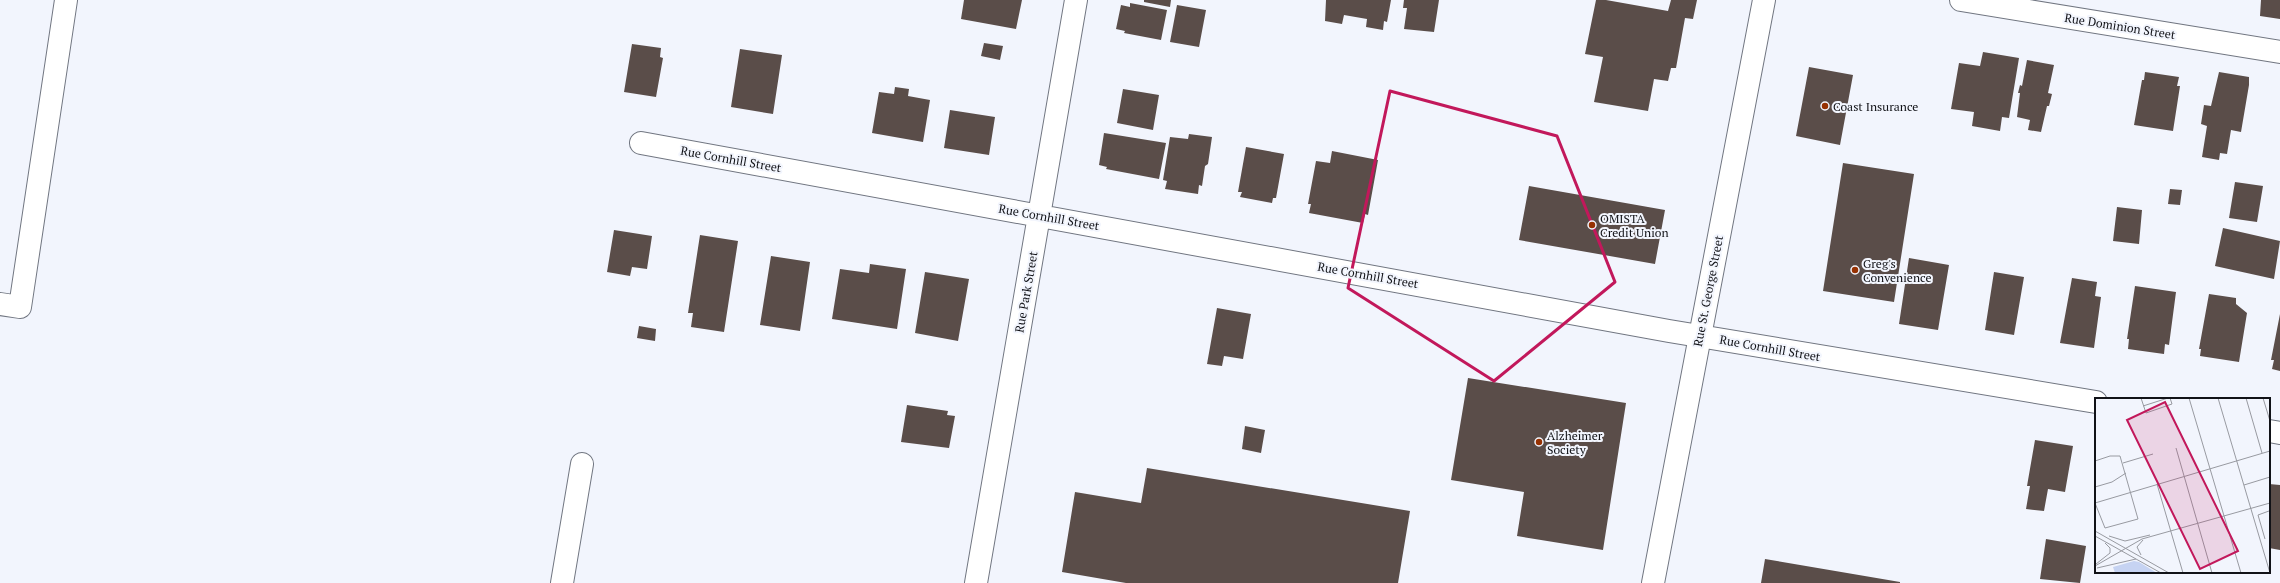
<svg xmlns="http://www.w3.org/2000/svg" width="2280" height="583" font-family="'PT Serif',serif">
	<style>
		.building { fill: #5a4d49 }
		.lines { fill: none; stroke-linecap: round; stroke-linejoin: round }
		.minor-casing { stroke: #717681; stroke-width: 24 }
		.major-casing { stroke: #717681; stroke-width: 24 }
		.minor { stroke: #fff; stroke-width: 22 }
		.major { stroke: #fff; stroke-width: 22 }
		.marked { fill: none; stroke: #c2185b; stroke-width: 3; stroke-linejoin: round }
		.poi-dot { fill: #963102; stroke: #f2f5fd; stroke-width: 1.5 }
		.labels { text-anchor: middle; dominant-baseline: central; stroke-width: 4; stroke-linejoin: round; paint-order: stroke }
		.street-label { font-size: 12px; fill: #111217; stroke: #f2f5fd }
		.poi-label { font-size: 12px; fill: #111217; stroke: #f2f5fd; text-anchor: start }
		.inset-road { fill: none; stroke: #989aa1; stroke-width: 1 }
		.view { fill: #c2185b; fill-opacity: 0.15; stroke: #c2185b; stroke-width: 2 }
		.inset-edge { fill: none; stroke: #111217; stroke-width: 2 }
	</style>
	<rect width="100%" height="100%" fill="#f2f5fd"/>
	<path class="building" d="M964,0H1022L1016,29L961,19Z
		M1144,0H1171L1170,7L1144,2Z
		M1326,0H1391L1387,22L1384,21L1383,30L1366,27L1367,19L1344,15L1342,24L1325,21Z
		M1404,0H1439L1434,32L1404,29L1407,8H1403Z
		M1596,0H1606L1668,11L1671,0H1697L1693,19L1685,18L1676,68H1671L1668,81L1654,79L1648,111L1594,102L1603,57L1585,54Z
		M2261,0H2280V19L2260,16Z
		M1130,3L1167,10L1161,40L1124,33L1125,31L1116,29L1121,5L1130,7Z
		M1177,5L1206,10L1199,47L1170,42Z
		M984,43L1003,46L1000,60L981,56Z
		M632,44L661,48L660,57L663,58L656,97L624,92Z
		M740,49L782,55L773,114L731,107Z
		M1983,52L2019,58L2009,118L2002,117L2000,131L1972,126L1974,112L1951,109L1959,63L1980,66Z
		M2027,60L2054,65L2048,93L2052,94L2049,106H2047L2041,132L2028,130L2030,120L2017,117L2020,93H2018L2020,85L2022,86Z
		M1809,67L1853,75L1840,145L1796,136Z
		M2145,72L2179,77L2177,86H2180L2173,131L2134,125L2142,80H2144Z
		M2219,72L2249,77V85L2241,132L2231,130L2227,154L2220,153L2219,160L2202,157L2207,126L2201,124L2204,105L2211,106Z
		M895,87L909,89L908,96L930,100L923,142L872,133L879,92L894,94Z
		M1123,89L1159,95L1153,130L1117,123Z
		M950,110L995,117L989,155L944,148Z
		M1104,133L1166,143L1159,179L1106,169L1107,167L1099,165Z
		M1189,134L1212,137L1208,164L1205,166L1202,186L1199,185L1198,194L1165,189L1167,181L1163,180L1170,137L1188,139Z
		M1246,147L1284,154L1276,198H1273L1272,203L1240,197L1242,192H1238Z
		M1332,151L1378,160L1368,215L1365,214L1363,223L1309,213L1311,204H1308L1316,161L1330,163Z
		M1843,163L1914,174L1894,302L1823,291Z
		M2235,182L2263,186L2257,222L2229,218Z
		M1529,186L1665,210L1655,264L1519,240Z
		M2170,189L2182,190L2180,205L2168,204Z
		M2117,207L2142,210L2139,244L2113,241Z
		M2223,228L2280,241L2274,279L2215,266Z
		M614,230L652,236L647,269L632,267L630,276L607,272Z
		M700,235L738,241L724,332L691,327L693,313H688Z
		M771,256L810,262L800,331L760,325Z
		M1909,258L1949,265L1938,330L1899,324Z
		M870,264L906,269L897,329L832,319L840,269L869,273Z
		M925,272L969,279L958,341L915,333Z
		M1994,272L2024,277L2014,335L1985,330Z
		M2072,278L2097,282L2095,296L2101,297L2094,348L2060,343Z
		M2135,286L2176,292L2169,345L2165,344L2164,354L2128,349L2129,339H2127Z
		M2209,294L2236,298V304L2247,313L2239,362L2200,356L2201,349H2199Z
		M1217,308L1251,314L1243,359L1224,356L1222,366L1207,364Z
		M2280,314V371L2272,369L2274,360H2271Z
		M639,326L656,329L655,341L637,338Z
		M1468,378L1626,403L1603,550L1517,536L1524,492L1451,480Z
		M907,405L948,411L947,415L955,416L949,448L901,442Z
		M1245,426L1265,430L1261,453L1242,449Z
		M2035,440L2073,446L2065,492L2048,489L2044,511L2026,509L2030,486H2027Z
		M1147,468L1410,511L1398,583H1126L1062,572L1075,492L1141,503Z
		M2269,484L2280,485V550L2269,548Z
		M2046,539L2086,546L2080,583L2040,579Z
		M1765,559L1900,582V583H1761Z"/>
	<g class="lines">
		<g class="minor-casing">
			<path id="minor" d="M1961,0L2280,52
				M641,143L1669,331L2096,402
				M0,304L20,307L66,0
				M2269,431L2280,433
				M562,583L582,464
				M976,583L1076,0"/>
		</g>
		<g class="major-casing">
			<path id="major" d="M1653,583L1764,0"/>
		</g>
		<use href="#minor" class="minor"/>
		<use href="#major" class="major"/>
	</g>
	<path class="marked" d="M1390,91L1557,136L1615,282L1494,381L1348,288Z"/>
	<g class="poi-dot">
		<circle cx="1825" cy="106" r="4"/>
		<circle cx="1592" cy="225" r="4"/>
		<circle cx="1855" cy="270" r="4"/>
		<circle cx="1539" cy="442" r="4"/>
	</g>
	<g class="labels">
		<g class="street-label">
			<text transform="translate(2120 26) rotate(9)">Rue Dominion Street</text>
			<text transform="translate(731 159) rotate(10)">Rue Cornhill Street</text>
			<text transform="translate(1049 217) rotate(10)">Rue Cornhill Street</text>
			<text transform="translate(1368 275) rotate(10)">Rue Cornhill Street</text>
			<text transform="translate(1708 291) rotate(-79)">Rue St. George Street</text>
			<text transform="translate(1026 292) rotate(-80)">Rue Park Street</text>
			<text transform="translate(1770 348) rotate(10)">Rue Cornhill Street</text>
		</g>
		<g class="poi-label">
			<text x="1833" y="106">Coast Insurance</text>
			<text x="1600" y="218">OMISTA<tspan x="1600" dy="14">Credit Union</tspan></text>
			<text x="1863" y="263">Greg's<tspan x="1863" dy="14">Convenience</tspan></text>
			<text x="1547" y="435">Alzheimer<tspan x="1547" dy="14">Society</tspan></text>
		</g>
	</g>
	<g transform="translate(2095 398)">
		<rect width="175" height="175" fill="#f2f5fd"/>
		<path d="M39,163L44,164L62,175H20L18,169Z" fill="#c6d3f2"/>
		<path class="inset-road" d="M46,0L51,15L77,6L75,0M94,0L146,175M123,0L175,175M151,0L167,55M168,0L175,23M48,8L73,0M81,50L117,175M0,63L15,58H25L43,121L10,130L0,105M28,65L58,56M62,86L88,175M149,87L175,79M0,89L17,84L31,75M0,105L175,53M0,133L74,175M0,138L66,175M14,138L30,143L55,137M170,141L163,117L174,113M46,157L42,149L48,142M1,166L15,155V150L10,145M0,168L47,141L175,105M2,170L41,161"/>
		<path class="view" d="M70,4L143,153L105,171L32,22Z"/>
		<rect width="175" height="175" class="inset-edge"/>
	</g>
</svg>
